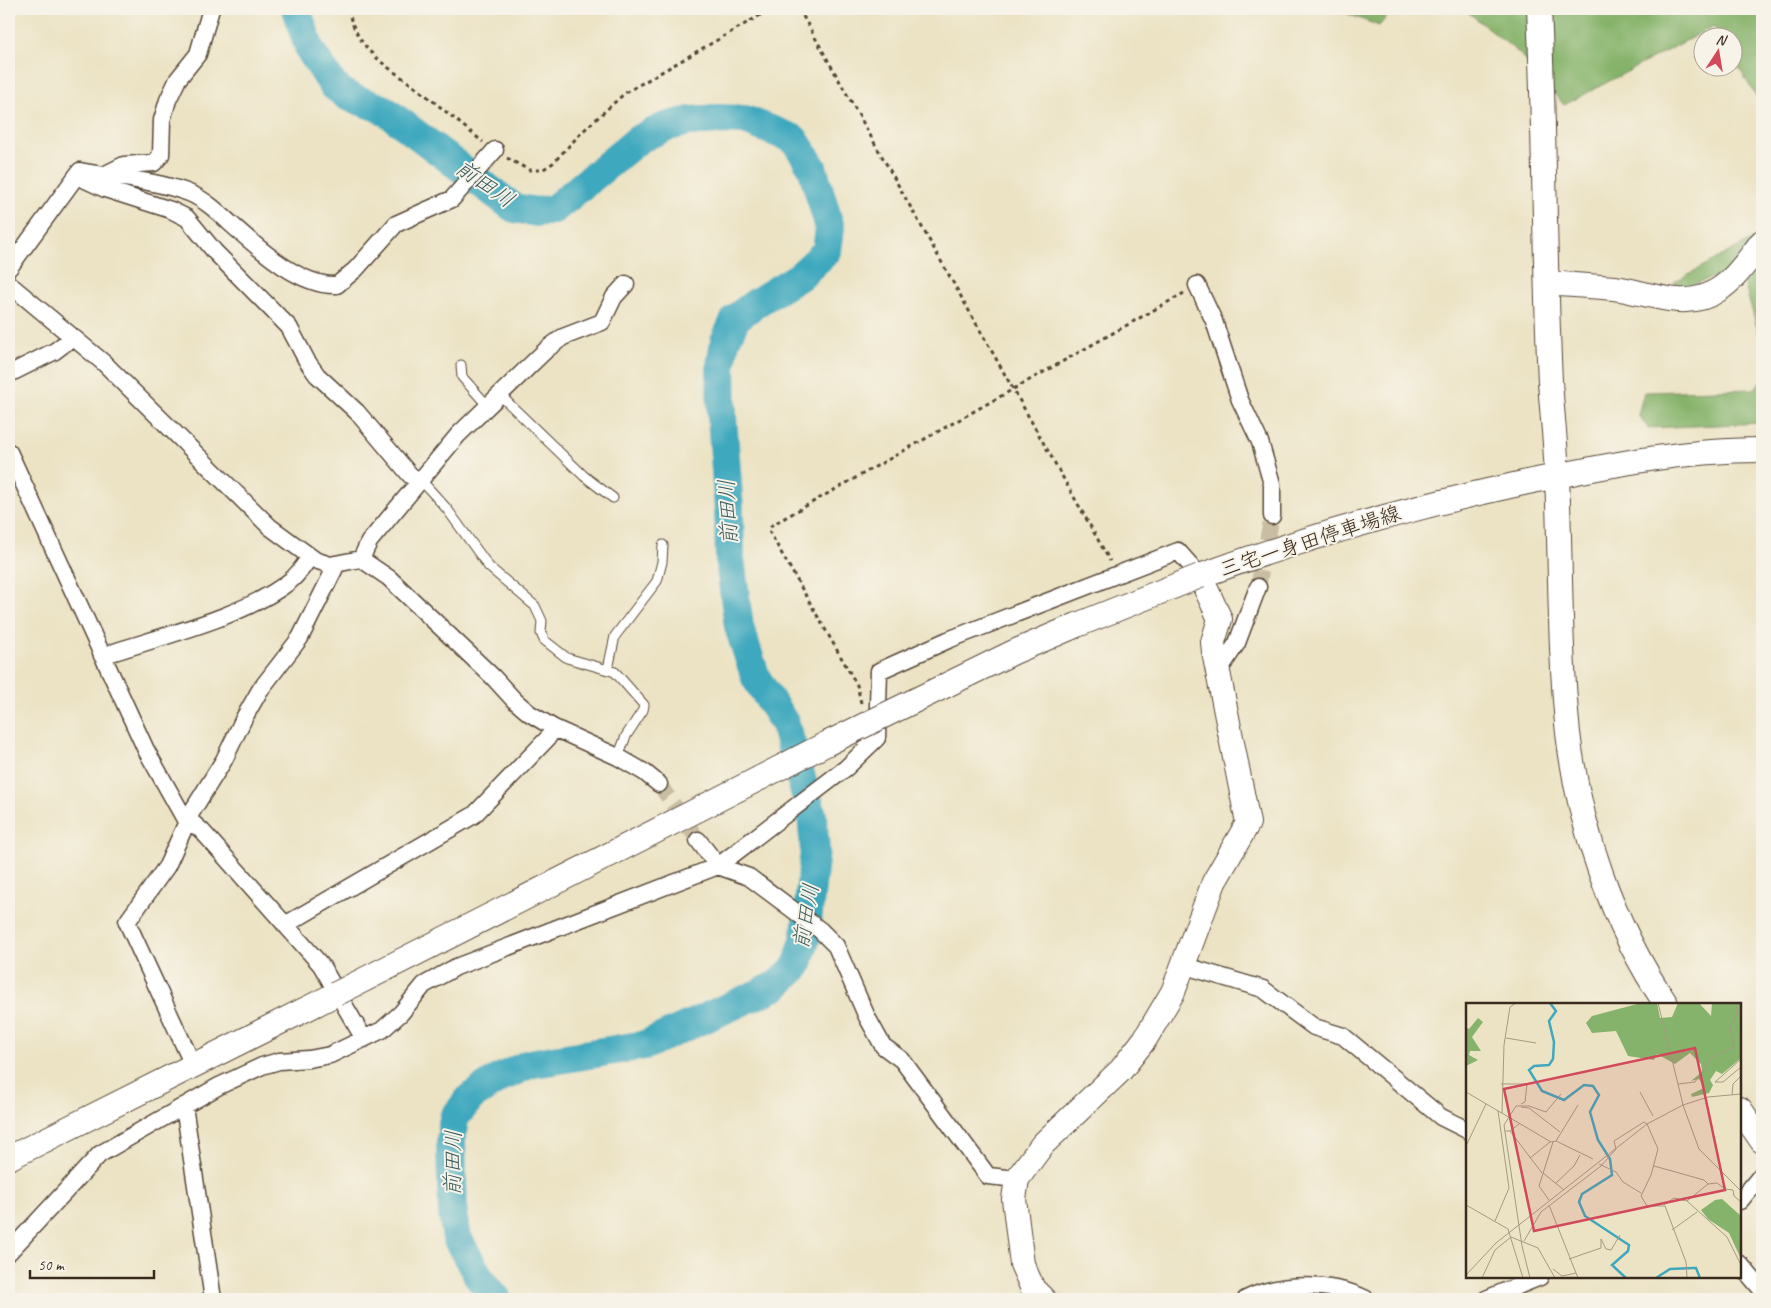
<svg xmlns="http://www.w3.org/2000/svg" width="1771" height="1308" font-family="Caveat,'Klee One',sans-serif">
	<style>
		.forest { fill: #86b36b; stroke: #606e44 }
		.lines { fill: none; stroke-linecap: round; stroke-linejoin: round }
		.river { stroke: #3ea8be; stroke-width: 30 }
		.street-tunnel { stroke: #c9bea3; stroke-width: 16; stroke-dasharray: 16 8; stroke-linecap: butt }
		.lane-casing { stroke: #564637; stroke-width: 11 }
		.street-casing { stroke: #564637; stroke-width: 19 }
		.secondary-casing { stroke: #564637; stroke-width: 26 }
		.path { stroke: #564637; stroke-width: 3; stroke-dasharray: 4 4; stroke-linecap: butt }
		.lane { stroke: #fff; stroke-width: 9 }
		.street { stroke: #fff; stroke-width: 16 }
		.secondary { stroke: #fff; stroke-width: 24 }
		.secondary-bridge-casing { stroke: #564637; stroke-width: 26; stroke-linecap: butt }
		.secondary-bridge { stroke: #fff; stroke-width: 24 }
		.labels { text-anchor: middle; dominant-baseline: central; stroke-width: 4; stroke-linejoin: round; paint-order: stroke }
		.street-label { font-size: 21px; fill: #3b2a1e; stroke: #f7f3e8 }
		.water-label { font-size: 22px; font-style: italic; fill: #3c5c5e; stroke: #f7f3e8 }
		.inset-river { fill: none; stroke: #3ea8be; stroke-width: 2.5 }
		.inset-road { fill: none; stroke: #a59982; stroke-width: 1 }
		.view { fill: #d1495b; fill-opacity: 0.15; stroke: #d1495b; stroke-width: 2.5 }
		.inset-edge { fill: none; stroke: #3b2a1e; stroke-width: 2.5 }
	</style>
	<rect width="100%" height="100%" fill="#f7f3e8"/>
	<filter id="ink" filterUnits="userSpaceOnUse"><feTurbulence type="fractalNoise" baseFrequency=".02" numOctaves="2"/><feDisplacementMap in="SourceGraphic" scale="10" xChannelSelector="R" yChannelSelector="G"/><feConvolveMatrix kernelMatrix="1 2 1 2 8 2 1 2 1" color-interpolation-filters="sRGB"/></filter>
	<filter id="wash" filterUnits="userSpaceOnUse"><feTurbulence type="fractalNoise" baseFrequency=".0096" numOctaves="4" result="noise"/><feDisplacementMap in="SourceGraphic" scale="20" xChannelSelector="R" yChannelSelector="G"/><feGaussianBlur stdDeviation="1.12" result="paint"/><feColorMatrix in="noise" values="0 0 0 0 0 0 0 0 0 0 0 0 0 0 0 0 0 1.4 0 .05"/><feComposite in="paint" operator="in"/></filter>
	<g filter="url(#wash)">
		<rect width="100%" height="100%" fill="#ece3c4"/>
		<path class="forest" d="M1335,9H1393L1379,26Z
			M1464,9H1762V107L1734,59V38L1720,37L1714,26L1564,105L1519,53Z
			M1762,234V345L1743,279L1722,274L1678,290L1674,282Z
			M1762,380V423L1648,428L1638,415L1644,392L1754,389Z"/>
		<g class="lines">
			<path class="river" d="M296,9L310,50L333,85L347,96L383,109L514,208L537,212L554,209L639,139L665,127L690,121L719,119L745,120L794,139L812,167L830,228L827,251L800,276L756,303L736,318L725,341L721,365L722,417L729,510L730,559L739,627L756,678L785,724L812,815L815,850L805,940L797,966L776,986L645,1045L529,1064L498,1079L471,1097L454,1118L451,1141L453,1215L457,1238L480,1279L497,1299"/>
		</g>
	</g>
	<g filter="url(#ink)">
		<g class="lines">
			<path class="street-tunnel" d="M1258,587L1272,516
				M659,784L698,840"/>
			<g class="lane-casing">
				<path id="lane" d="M461,365L462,377L487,405
					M500,395L584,476L613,498
					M420,479L447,509L489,567L535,606L542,621L541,633L544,640L567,658L615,672L644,705L643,710L626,736L618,757
					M608,669L615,636L657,581L662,562L663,545"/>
			</g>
			<g class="street-casing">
				<path id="street" d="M104,175L124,165L154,163L161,155L162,120L168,100L178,79L198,54L211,9
					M77,176L105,189L171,210L187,218L215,252L289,327L307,361L317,375L357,412L410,475L418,481
					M9,268L80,171C116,178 155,180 189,193C204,199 218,212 230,223C256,246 299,287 337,285L356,269L396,224L452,199L495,150
					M9,284L104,363L270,527L315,560L330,565L361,559L389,578L493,677L514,700L529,713L554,728L618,757L644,772L659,784
					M1197,285L1214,321L1240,400L1260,442L1272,484V516
					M9,374L55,351L72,338
					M9,452L146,750L187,823
					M361,559L369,542L458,435L547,349L563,337L602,322L614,297L626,284
					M102,656C158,637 245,617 290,581C298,575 304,565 310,557
					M1218,672L1237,643L1258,587
					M188,819L202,831L321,965L364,1039
					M698,840L718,866L749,877L820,930L836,946L867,1017L883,1046L902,1060L988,1176L1017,1179
					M285,925L474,815L547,739L554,728
					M1182,965L1263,989L1314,1027L1343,1036L1441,1117L1467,1130
					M193,1065L127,922L167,866L191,813L224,760L244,718L260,690L300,638L337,564
					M184,1106L213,1299
					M1740,1201L1762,1174
					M9,1252L100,1154L219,1086L262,1066L279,1061L309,1059L330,1055L382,1030L401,1013L424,985L456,967L718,866L846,768L877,738L879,671L948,640L1178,551L1200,576
					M1740,1264L1762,1290
					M1246,1299C1279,1282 1332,1282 1366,1299
					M1486,1299L1540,1277"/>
			</g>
			<g class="secondary-casing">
				<path id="secondary" d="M1539,9C1545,133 1544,257 1550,381C1552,413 1556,446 1557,478C1561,563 1559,649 1568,733C1579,828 1613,925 1666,1004
					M1548,283C1570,285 1592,286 1614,288C1648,292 1686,312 1718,290C1736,279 1749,258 1762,242
					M760,778L828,743
					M1740,1109L1762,1141
					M9,1158L336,994
					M1043,1299L1033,1289L1022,1264L1014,1199L1017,1179L1043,1144L1121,1070L1145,1039L1173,992L1214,882L1248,823L1214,652L1213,642L1220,619L1200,576C1306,537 1413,507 1523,483C1603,466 1681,450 1762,450"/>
			</g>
			<path class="path" d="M348,9C358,54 390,67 423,93C443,109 463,126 483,142
				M799,9L1110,561
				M507,158L529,170H542L553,163L582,132L625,93L771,9
				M861,703L857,685L770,533L769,528L772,525L1184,293"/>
			<use href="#lane" class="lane"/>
			<use href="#street" class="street"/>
			<use href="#secondary" class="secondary"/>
			<g class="secondary-bridge-casing">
				<path id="secondary-bridge" d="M828,743L1014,652L1077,625L1200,576
					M336,994L760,778"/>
			</g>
			<use href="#secondary-bridge" class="secondary-bridge"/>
		</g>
	</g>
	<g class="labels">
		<g class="street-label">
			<text transform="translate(1310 541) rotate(-18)">三宅一身田停車場線</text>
		</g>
		<g class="water-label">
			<text transform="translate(485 184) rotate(35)">前田川</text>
			<text transform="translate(728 512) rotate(-93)">前田川</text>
			<text transform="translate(806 916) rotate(-80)">前田川</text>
			<text transform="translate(453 1163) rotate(-89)">前田川</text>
		</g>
	</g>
	<g transform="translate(1466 1003)">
		<rect width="275" height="275" fill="#ece3c4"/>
		<path d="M175,0H191L194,15L206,14L212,0H233L245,13L246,0H275V55L256,71L250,68L244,77L247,82L243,90L226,94L225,91L238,85L233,76L225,78L236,69L235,61L224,50L209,61L191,51L188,57L162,53L150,28L126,30L120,20L126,13ZM12,15L17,19L6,34L15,48H4L3,52L12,57L0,63V24L3,26ZM256,196L275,213V256L263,230L242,216L235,207L249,197Z" fill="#86b36b"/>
		<path class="inset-river" d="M84,0L90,8L83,18L88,39L87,56L83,62L68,63L63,67L76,88L98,97L118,82L127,83L133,92L124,109L132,137L144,156L146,172L116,191L113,199L119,213L163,242L162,248L146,262L160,275M190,275L204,266L227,265H230L234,275"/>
		<path class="inset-road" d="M192,0L212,81M40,35L70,40M275,56L249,79H257L275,64M35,81H61L59,99L55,101M0,89L85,139L90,138L112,102M174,89L187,113M275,91L242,94L217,102L233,146L275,188M266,92L267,81L275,73M55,104L63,105L94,129M36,110L38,42L44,4L50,0M39,128H44L53,121M44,128L76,170M90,138L127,156M0,143L20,101M64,155L84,139M133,161L150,169L157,179L175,190M188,163L238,177L242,181M77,170L98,187M90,180L108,163L114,152M83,197L73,183L87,139M221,198L242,181L251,180L259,186L267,187L268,193L275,199M0,202L42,226L57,275M83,202L112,275M198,202L208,195L221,198L261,234L275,262M29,218L43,185L32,108M206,227L231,209M58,238L75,209L135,163L150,146L148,138L178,119L181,121M103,256L135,245V236L140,246L145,247L154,232M87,266L96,273L110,270M0,272L30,240L181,121M16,275L29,247L45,234L72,245L89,275M64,275L56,243L38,122L50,103H63L80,109L95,91M221,275L220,259L199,203H181L175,193L185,172L192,146L181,121L217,102L212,81L229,79L245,55L268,44L264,25L271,11L270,0"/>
		<path class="view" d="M229,45L259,187L68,228L38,86Z"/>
		<rect width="275" height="275" class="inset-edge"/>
	</g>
	<rect width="1771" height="1308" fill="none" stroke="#f7f3e8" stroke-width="30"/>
	<g transform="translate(1718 52) rotate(12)"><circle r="24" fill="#f7f3e8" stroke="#aca397"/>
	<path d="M0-4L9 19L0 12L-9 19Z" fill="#d1495b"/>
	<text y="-8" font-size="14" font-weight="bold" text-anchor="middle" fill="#3b2a1e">N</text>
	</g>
	<path d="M30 1270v8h124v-8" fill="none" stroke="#3b2a1e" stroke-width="2.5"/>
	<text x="38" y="1270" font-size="15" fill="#3b2a1e" stroke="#f7f3e8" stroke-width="4" paint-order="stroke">50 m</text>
</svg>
